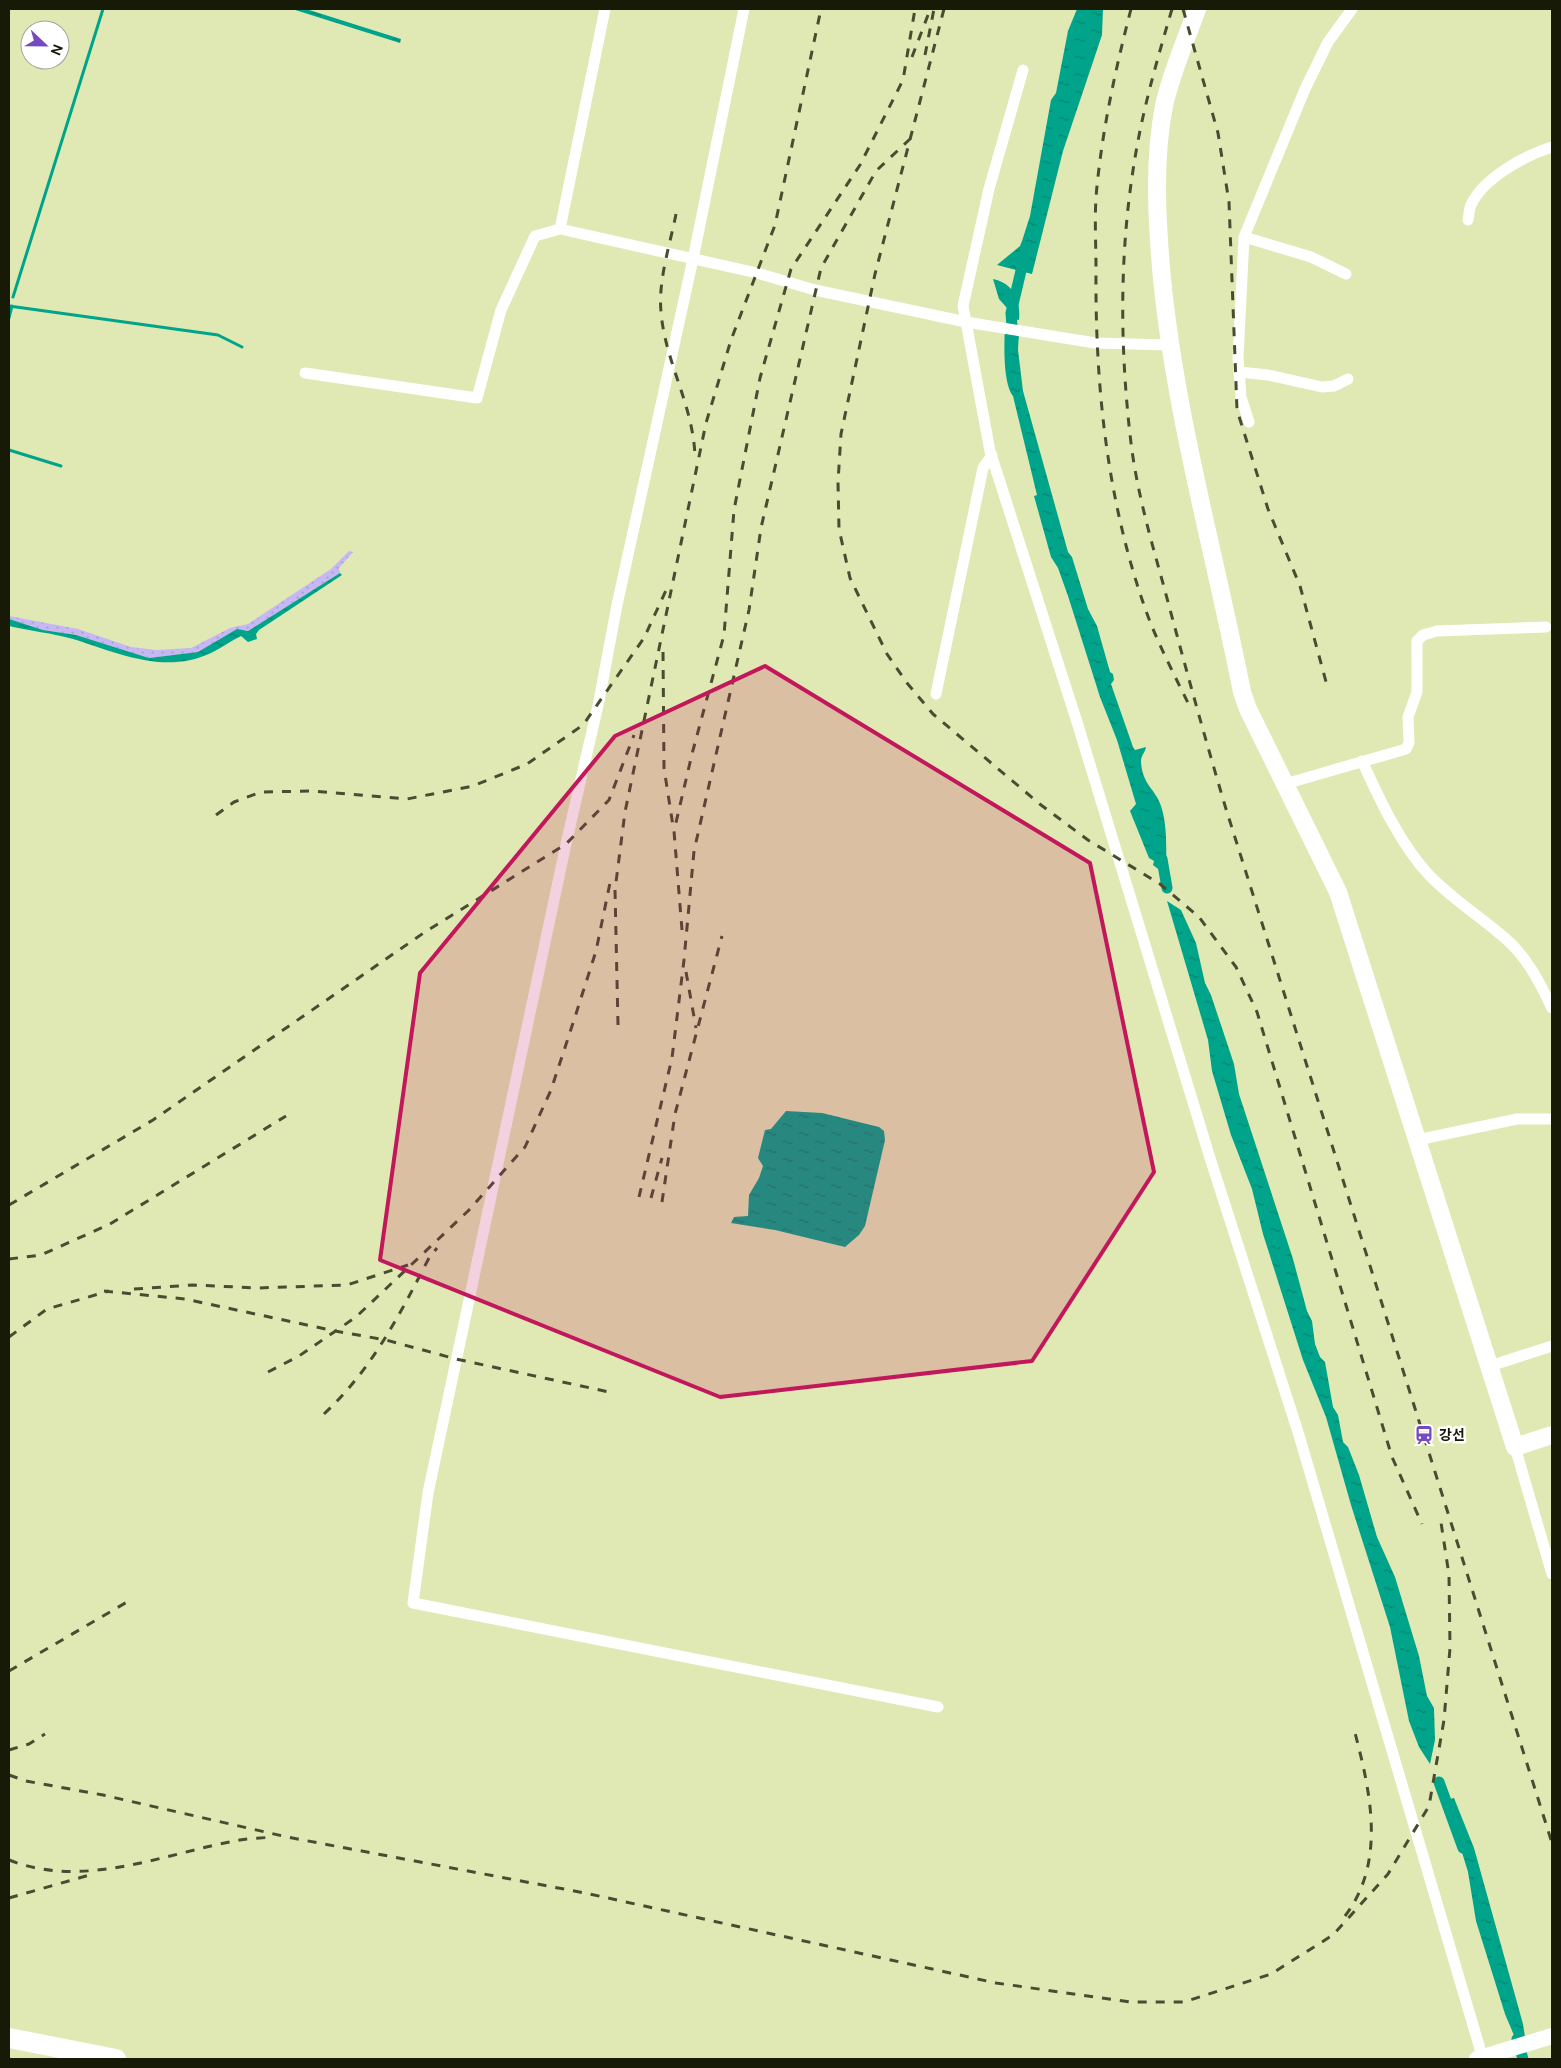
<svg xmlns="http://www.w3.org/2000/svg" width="1561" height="2068" font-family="'DM Sans','Noto Sans KR',sans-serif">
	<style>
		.grass { fill: url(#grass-dots) }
		.water { fill: url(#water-ripples) }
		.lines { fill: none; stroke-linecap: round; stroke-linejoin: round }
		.stream { stroke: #00a48a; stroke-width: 3 }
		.canal { stroke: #00a48a; stroke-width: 11 }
		.street { stroke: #fff; stroke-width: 11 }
		.secondary { stroke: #fff; stroke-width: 16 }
		.primary { stroke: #fff; stroke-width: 18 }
		.highway { stroke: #fff; stroke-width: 20 }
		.rail { stroke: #484d31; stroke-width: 3; stroke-dasharray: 9 9; stroke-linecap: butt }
		.marked { fill: #c2185b; fill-opacity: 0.2; stroke: #c2185b; stroke-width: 4; stroke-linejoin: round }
		.labels { text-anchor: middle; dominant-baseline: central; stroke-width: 5; stroke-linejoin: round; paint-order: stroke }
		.poi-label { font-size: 14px; font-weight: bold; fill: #171a06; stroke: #fff; text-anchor: start }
	</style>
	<defs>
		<pattern id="grass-dots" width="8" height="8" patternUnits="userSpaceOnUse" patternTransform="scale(1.25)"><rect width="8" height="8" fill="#c7b7f4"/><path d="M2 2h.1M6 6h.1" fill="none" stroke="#aa9dd0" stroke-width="1.8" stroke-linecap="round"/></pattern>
		<pattern id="water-ripples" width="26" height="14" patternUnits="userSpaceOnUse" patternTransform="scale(1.25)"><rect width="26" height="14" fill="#00a48a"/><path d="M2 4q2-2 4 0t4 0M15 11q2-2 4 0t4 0" fill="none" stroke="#01856f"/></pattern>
	</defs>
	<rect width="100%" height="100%" fill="#e0e9b4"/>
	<path class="grass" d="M349,551L353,552L339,568L340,573L248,631L246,630L198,652L149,658L76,635L43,630L9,619V616L78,629L131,647L156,650L191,648L230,628L248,624L331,569Z"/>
	<path class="water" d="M292,9H306L401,39L400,43Z
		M1077,9H1103L1102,35L1063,151L1032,274L997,265L1020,246L1022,241L1030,216L1051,100L1056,93L1068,31Z
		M993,279C1013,283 1021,300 1019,320L1006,317L1007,308L999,299Z
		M1005,328L1019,330L1018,350L1023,391L1068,552L1072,557L1088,609L1097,626L1110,672L1113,674L1114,680L1111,684L1133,747L1135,750L1146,747C1145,753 1141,755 1141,761C1142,785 1155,788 1161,806C1168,827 1166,853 1166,875L1153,865L1154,861L1149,858L1130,811L1136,804L1117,740L1100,697L1068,596L1058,568L1051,557L1034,496L1037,495L1013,396C1003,384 1004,344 1005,328Z
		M340,573L342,575L259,630L256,634L257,639L248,642L241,636C231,641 221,648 211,653C164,675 118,653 73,639C52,633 30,631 9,626V619L43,630L76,635L149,658L198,652L237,629L248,631Z
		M1167,901L1181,910L1196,943L1205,983L1211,995L1234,1064L1239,1094L1293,1259L1307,1311L1312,1321L1315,1344L1320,1357L1325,1362L1333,1407L1338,1415L1343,1442L1348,1447L1359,1475L1377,1537L1395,1577L1419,1656L1427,1696L1434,1708L1435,1740L1430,1764L1419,1747L1409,1721L1390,1627L1351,1505L1326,1417L1303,1360L1263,1234L1252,1189L1231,1135L1212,1071L1208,1040Z
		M786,1111L822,1113L879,1127L884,1131L885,1140L865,1226L859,1235L845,1247L775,1230L731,1223L734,1217L748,1216L749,1195L759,1178L763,1166L758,1158L765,1130L771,1129Z
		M1454,1798L1474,1848L1523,2024L1525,2037L1516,2040L1505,2014L1476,1921L1468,1872L1446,1800Z"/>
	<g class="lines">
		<path class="stream" d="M13,297L103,9
			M9,306L218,335L242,347
			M9,318L12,306
			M9,450L61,466"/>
		<path class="canal" d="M1013,338L1011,313L1024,258
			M1162,859L1167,888
			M1439,1782L1463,1848
			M1517,2039L1523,2059"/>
		<path class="street" d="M744,9L693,259L617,605L599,701L566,844L428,1493L413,1603L938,1707
			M1023,70L989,189L963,306L990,451L1077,722L1210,1158L1298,1432L1483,2059
			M1468,220C1469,215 1469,209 1471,205C1483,178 1526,155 1552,147
			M560,229L605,9
			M1244,237L1311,257L1346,274
			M1239,372L1268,375L1322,387L1334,386L1348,379
			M305,373L477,398L501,310L535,236L560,229L757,273L815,290L966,322L1095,343L1169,345
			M1249,422L1241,397L1238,358L1244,237L1305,89L1328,42L1352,9
			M936,694L983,468L992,455
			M1362,761C1380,800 1400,844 1429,875C1452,899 1481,917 1506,939C1527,957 1540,983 1552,1008
			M1285,784L1406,749L1409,743L1408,717L1417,692V641L1423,635L1437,631L1546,627
			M1417,1140L1517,1119H1552
			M1490,1366L1552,1346
			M1515,1447L1552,1574"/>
		<path class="secondary" d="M1477,2059L1552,2036"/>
		<path class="primary" d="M1197,9C1186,40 1171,73 1164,106C1153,163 1157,222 1162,279C1176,419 1215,554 1242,692L1248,709L1338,892L1515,1447L1552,1435"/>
		<path class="highway" d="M9,2038L116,2059"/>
		<path class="rail" d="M944,9L875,274L841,434L838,482L839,529L850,578L887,654L907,683L933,714L1041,805L1088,840L1160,884L1199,917L1236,967L1257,1012L1392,1457L1422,1524
			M1131,9C1116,67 1103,126 1097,186C1094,214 1096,242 1096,269C1095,386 1107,501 1146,611C1158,644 1175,676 1190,707
			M1172,9C1157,60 1142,112 1134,164C1119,256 1120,351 1131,443C1137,492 1151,540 1164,587C1184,662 1204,735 1226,809L1552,1843
			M1183,9L1218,133L1229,202L1237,410L1268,509L1300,586L1328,689
			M925,55L934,9
			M912,57L928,15
			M676,214C670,245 658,280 661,312C665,362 693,404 695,456
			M663,652L664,768L673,826
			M216,815L234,802L261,792L311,791L407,799L473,786L527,764L583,725L644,638L668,586
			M682,930L674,831L692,754L724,635L734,510L760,378L791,269L860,165L903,80L915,9
			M686,972L696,1028
			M618,1025L615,890L625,812L706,423L731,340L775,225L821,9
			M639,1197L672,1058L684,960L694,851L749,610L761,528L821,268L876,171L910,139
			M651,1198L662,1158
			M662,1202L675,1114L722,936
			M9,1205L153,1120L425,932L566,844L609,800L634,735
			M9,1259L41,1255L110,1224L286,1116
			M134,1289L193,1285L257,1288L347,1285L408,1265
			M104,1291L185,1299L335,1331L386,1340L456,1359L609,1392
			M9,1337L47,1309L109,1291
			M268,1372L299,1356L356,1317L468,1211L525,1147L551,1090L575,1017L596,951L611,878
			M324,1414C372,1369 399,1316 429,1258L437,1248
			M9,1671L127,1602
			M9,1750L29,1744L45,1734
			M9,1775L26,1781L103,1795L287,1837L585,1893L996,1983L1131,2002H1184L1271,1974L1333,1935L1388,1874L1429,1806L1444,1720L1450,1648L1449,1575L1440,1516
			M9,1860C85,1890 165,1853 240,1840C251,1838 263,1838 274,1837
			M9,1898L93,1874
			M1345,1916C1387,1861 1370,1790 1354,1729"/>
	</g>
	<path class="marked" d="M765,666L1090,863L1154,1172L1032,1361L720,1397L380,1260L420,973L615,736Z"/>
	<defs>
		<g id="station-bare" transform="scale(1.5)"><path d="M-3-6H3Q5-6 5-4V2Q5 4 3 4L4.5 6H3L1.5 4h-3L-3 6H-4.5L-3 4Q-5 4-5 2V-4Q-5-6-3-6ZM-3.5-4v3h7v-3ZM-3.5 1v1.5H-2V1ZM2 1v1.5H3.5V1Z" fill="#7449c1" stroke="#fff" stroke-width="2.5" paint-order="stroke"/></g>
	</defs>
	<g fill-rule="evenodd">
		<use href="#station-bare" x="1424" y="1435"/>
	</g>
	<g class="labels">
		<g class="poi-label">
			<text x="1439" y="1435">강선</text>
		</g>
	</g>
	<rect width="1561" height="2068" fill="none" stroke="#171a06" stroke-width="20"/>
	<g transform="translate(45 45) rotate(112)"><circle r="24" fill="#ffffff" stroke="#a2a39b"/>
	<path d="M0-4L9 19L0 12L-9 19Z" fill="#7449c1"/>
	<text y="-8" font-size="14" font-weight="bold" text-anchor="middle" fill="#171a06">N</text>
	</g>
</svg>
